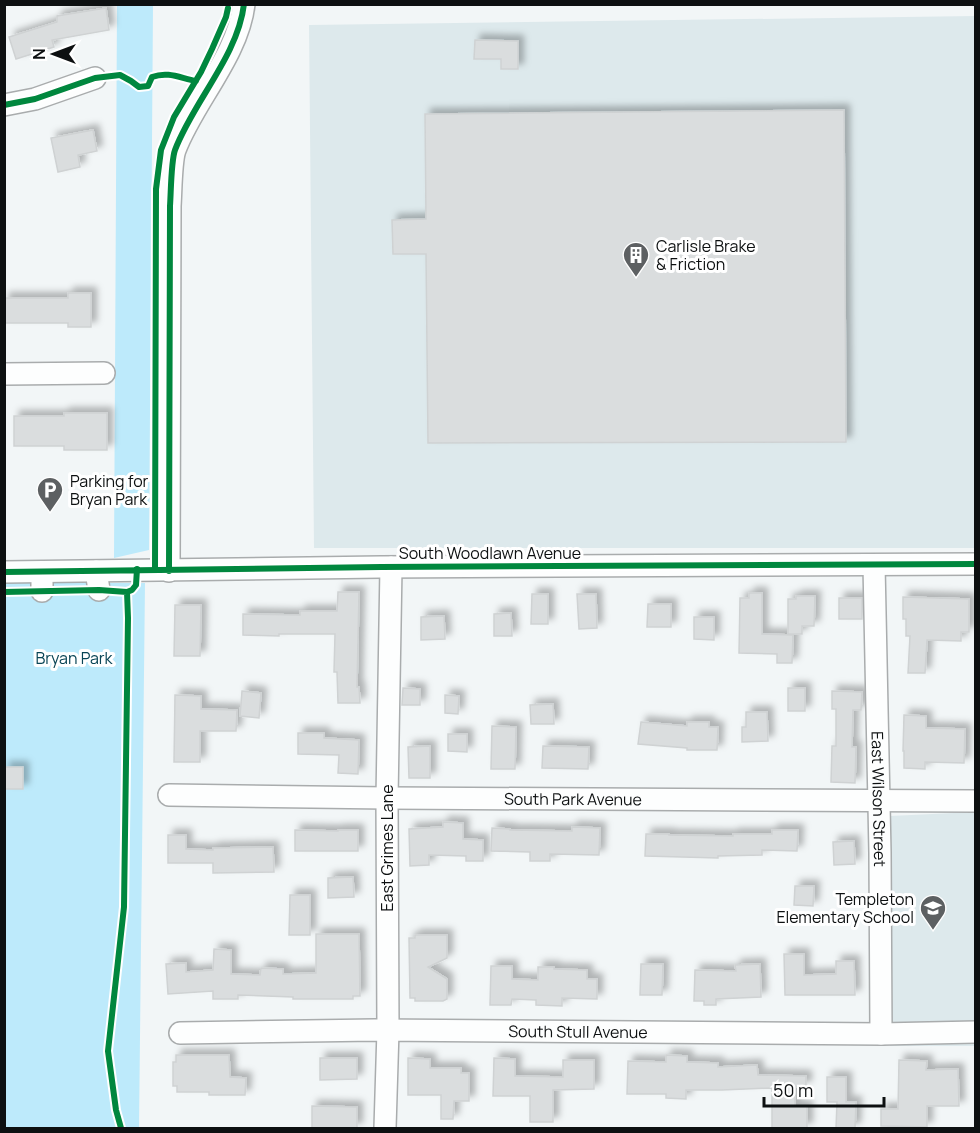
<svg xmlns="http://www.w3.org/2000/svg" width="980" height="1133" font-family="Manrope,sans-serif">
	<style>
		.built { fill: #dde9ec }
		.green { fill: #bdeafb }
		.building { fill: #daddde; stroke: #cfd2d3; stroke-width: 1.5; filter: url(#shadow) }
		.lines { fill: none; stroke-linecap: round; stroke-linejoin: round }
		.minor-casing { stroke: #a9acad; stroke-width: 24 }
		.minor { stroke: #fdfefe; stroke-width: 21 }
		.cycleway-casing { stroke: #fff; stroke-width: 10 }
		.cycleway { stroke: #00873e; stroke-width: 6 }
		.labels { text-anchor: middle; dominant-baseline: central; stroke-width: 6; stroke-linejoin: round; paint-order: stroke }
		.poi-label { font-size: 16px; fill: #0d1011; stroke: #fff; text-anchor: start }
		.street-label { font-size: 16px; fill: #0d1011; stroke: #fff }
		.park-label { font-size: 16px; fill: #084455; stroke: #fff }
	</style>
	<defs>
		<filter id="shadow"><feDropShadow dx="5.5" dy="-5.5" stdDeviation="3" flood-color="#0004"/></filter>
	</defs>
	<rect width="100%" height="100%" fill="#f2f6f7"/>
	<path class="built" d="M975,16V548H314L309,25Z
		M975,812V1046H890V816Z"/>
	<path class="green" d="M117,5H153L149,550L114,558Z
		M5,583H145L139,1128H5Z"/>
	<path class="building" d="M106,8L109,30L52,40L54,47L16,59L9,37L57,22V16Z
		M475,40L518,41V69H501V59H474Z
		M844,110L846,442L428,443L426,254H393L392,220L426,219L425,114Z
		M93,130L97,151L78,155L80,167L58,172L51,138Z
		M68,293H91V327H68V323H4V298H68Z
		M64,413H107V450H64V446H14V416H64Z
		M338,592H359L357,687H359L360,703H338L337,672H334L335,634H279V636L243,635V614L300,615V611H337Z
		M749,593H762V634L793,635L792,663H777V654L739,653L740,598H749Z
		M532,594H548V624H531Z
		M577,594H596L597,628L579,629Z
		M796,596H815L814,626H802V634H788V599H796Z
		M903,597L969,599V632H961V641L927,640L925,673H908L910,636H906V619H903Z
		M839,598H862V619H839Z
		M648,604H671V627H647Z
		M175,605H201L200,656H174Z
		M511,613L512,636H494V614Z
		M444,616L445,639L421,640V617Z
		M694,617H714V640L694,639Z
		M403,688L420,689V705H402Z
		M788,688H805V711H788Z
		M242,691L261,693L259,718L240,716Z
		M832,691L862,692L861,710H853L852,747H856L855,783L831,782L832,746H836V709H832Z
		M175,695L201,696V709L237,710L236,731H200V762H174Z
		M445,695L459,696L458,714L445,713Z
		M553,704L554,724H531L530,705Z
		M746,712H767L768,741L742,742V727H746Z
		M904,715L926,716V728L965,729L964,763L925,762V769L904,768V751H903Z
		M641,722L687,726V722H709V727H718L717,750H687V748L638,744Z
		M492,726L516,727L515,769H491Z
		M298,733H324V738L359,740L358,774L338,773L339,755L298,754Z
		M448,734H467V752L448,751Z
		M430,746V778H409L408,747Z
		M543,746L589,747L588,769L542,768Z
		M4,767H23V789H5Z
		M443,822L463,823V839L483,840V861H466V856L429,855V865L410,866L409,829L443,827Z
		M572,827L600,828L599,855L550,854V861H530V852L491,851L492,828L510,829V830L572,831Z
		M295,830L338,831V830H358V851H295Z
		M772,830H798L797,851L762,850V855L718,856V858L645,856L646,834H669V835L733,836V834H772Z
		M168,835H186V849L213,850V848L273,847L274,872L213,873V863H168Z
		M854,841L855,864L834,865L833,842Z
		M353,877L354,897L328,898V878Z
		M795,886H814L813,906L794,905Z
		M290,895H310V935H289Z
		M316,934H359L360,996H353V999H293V997L238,995V999H213V991L168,994L166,964L186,963V972L213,970L214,949L231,950V974L260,975L261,968L283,969V974L316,973Z
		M415,935H447V958L428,967L447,979V999L443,1001H415V998H410L409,938H415Z
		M784,954H804V975L836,974V961H854L855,995H785Z
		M641,964H663L662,995H640Z
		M760,964L761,997L716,999V1005H704V1001H694L695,970L736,971L735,965Z
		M491,966H512V979L538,980V967H554V969L587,970V979H597V999L562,998V1006L536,1005V1000L512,999L511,1005H490Z
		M176,1055H229L230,1077L246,1078L245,1095H209V1092H177V1086H173V1062H176Z
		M666,1055L687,1056V1062L718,1063V1067L757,1065L758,1075L806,1076V1086L795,1087V1106H807V1128H772V1088L722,1090H686V1099L666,1098V1094H627L628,1061L666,1062Z
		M320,1058H357V1079L320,1080Z
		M408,1058L430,1059V1068H461V1073H469V1101H454L453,1119H441V1095H408Z
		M494,1058L515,1059V1076L563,1077V1060H594V1089L553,1090V1122H530V1096H493Z
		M899,1060L927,1061L926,1070L958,1069L959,1106H927V1127L881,1126V1109H898Z
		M827,1077H846V1102H856L855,1128H836L837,1102H827Z
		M312,1106L357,1107V1128H312Z"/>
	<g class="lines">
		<g class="minor-casing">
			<g id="minor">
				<path d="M4,105L35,99L95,78"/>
				<path d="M4,374L104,373"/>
				<path id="s1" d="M874,565L880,853L881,1034"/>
				<path d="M96,571L99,590"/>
				<path d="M169,571L170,206C171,192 171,161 175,150C193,102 238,56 244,4"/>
				<path d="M4,572L381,567L976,564"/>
				<path d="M42,572V591"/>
				<path id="s2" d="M169,795L387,798L976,801"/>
				<path id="s3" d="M180,1033L375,1030L881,1034L976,1032"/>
				<path d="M385,1128L388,1030L387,798L391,567"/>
			</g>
		</g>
		<use href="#minor" class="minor"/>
		<g class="cycleway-casing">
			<path id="cycleway" d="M4,105L35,99L95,78L120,75L131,81L139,87L148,86L152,77C168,71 180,78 196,81
				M155,570L156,189L161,150L174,117L201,72L212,49L226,17L228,8
				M169,571L170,206C171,192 171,161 175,150C193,102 238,56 244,4
				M4,572L381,567L976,564
				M4,592L99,590L127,592L132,590L136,585L137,569
				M121,1128L116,1110L108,1051L124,907L128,618L127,592"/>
		</g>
		<use href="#cycleway" class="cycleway"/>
	</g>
	<defs>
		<g id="building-pin" transform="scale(1.35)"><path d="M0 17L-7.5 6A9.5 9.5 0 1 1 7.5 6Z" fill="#5d6062" stroke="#fff"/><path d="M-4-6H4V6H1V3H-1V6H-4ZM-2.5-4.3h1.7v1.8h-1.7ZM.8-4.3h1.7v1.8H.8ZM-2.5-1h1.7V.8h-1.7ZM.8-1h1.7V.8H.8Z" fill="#fff"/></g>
		<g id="parking-pin" transform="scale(1.35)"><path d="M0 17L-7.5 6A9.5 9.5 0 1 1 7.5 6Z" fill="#5d6062" stroke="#fff"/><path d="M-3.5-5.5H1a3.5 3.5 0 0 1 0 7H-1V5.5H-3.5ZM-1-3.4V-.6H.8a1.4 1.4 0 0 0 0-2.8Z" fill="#fff"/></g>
		<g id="school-pin" transform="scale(1.35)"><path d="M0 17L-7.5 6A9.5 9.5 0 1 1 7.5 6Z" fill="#5d6062" stroke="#fff"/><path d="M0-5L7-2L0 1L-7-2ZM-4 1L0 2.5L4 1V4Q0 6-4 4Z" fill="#fff"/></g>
	</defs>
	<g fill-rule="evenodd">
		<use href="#building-pin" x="636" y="255"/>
		<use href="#parking-pin" x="50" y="490"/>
		<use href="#school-pin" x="933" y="908"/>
	</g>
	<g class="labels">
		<g class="poi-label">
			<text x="656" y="246">Carlisle Brake<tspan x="656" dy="18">&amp; Friction</tspan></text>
			<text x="70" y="481">Parking for<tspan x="70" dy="18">Bryan Park</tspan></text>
			<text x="914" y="899" text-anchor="end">Templeton<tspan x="914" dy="18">Elementary School</tspan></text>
		</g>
		<g class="street-label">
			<text x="490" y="553">South Woodlawn Avenue</text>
			<text stroke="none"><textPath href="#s2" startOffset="404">South Park Avenue</textPath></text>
			<text stroke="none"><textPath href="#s1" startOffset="234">East Wilson Street</textPath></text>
			<text transform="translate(387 848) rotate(-90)">East Grimes Lane</text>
			<text stroke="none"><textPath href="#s3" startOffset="398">South Stull Avenue</textPath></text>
		</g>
		<g class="park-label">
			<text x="74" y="658">Bryan Park</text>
		</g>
	</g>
	<rect width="980" height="1133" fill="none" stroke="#0d1011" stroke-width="12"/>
	<g transform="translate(54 54) rotate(270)" stroke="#ffffff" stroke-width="4.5" paint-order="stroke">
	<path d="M0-4.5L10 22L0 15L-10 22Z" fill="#0d1011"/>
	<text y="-9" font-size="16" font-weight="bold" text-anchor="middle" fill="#0d1011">N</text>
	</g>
	<path d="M764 1097v9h120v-9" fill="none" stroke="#0d1011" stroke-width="3"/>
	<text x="773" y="1097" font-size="18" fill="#0d1011" stroke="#ffffff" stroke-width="4.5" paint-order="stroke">50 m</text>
</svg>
